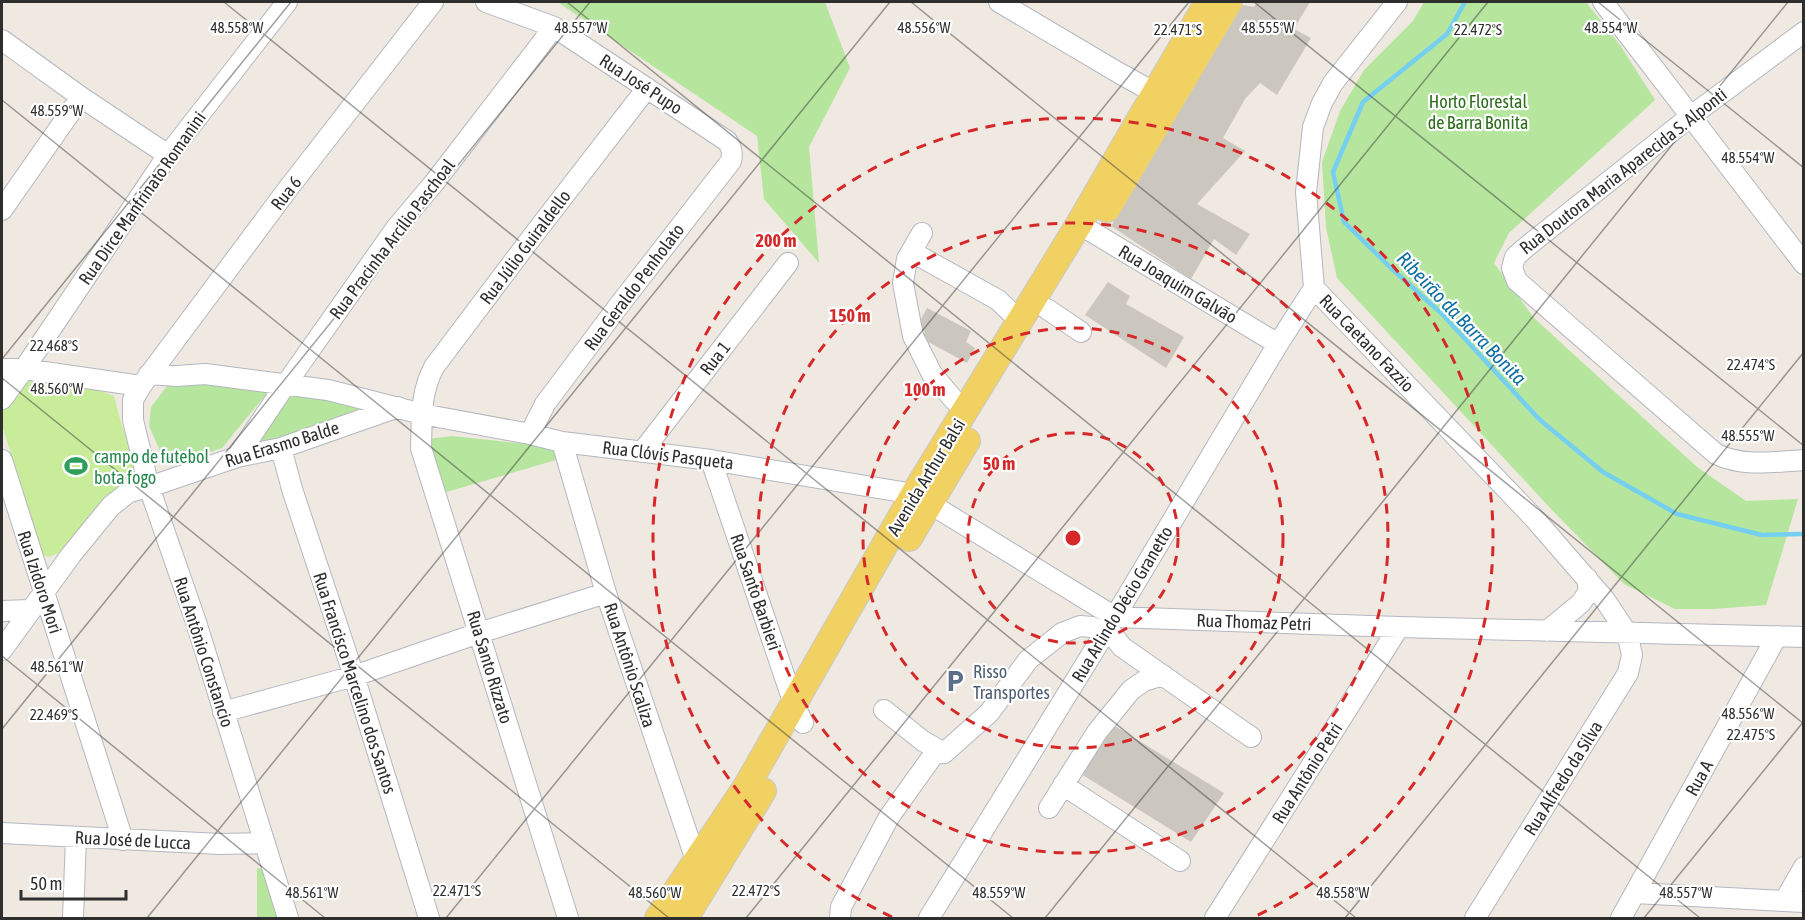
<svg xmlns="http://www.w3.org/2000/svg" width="1805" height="920" font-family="'Asap Condensed',sans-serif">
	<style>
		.green { fill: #b6e59e }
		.pitch { fill: #c9ec9a }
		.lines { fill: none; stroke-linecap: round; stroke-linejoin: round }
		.stream { stroke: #75cff0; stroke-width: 4.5 }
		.building { fill: #cbc7bf }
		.minor-casing { stroke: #b4b7c1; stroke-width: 22 }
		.major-casing { stroke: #c9c9c9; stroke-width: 28 }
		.minor { stroke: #fff; stroke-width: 20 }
		.major { stroke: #f2d163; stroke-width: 26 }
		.ticks { fill: none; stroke: #2e2e2e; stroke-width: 1.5; stroke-opacity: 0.45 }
		.ring { fill: none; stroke: #d62828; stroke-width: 3; stroke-dasharray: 10 8 }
		.labels { text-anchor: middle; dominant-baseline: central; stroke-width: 4.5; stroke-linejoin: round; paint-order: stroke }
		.street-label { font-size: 18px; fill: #2e2e2e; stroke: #fff }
		.park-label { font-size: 18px; fill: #2c6e1b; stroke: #fff }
		.leisure-label { font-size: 18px; fill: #27864d; stroke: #fff; text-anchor: start }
		.service-label { font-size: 18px; fill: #4e5e75; stroke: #fff; text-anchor: start }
		.water-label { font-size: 20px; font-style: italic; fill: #0d6fa3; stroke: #fff }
		.ticks-label { font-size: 15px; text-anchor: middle; fill: #2e2e2e; stroke: #fff; stroke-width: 4.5; stroke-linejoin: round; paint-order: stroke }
		.centre { fill: #d62828; stroke: #fff; stroke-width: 3 }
		.ring-label { font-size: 18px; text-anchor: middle; font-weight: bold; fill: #d62828; stroke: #fff; stroke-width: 4.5; stroke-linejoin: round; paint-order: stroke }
	</style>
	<rect width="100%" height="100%" fill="#efe9e1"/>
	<path class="green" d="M552,2H825L850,68L809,147L819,263L764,199L757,136L559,3Z
		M1424,2H1586L1620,45L1655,100L1509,233L1494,263L1534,318L1697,467L1746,501L1798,499L1766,605L1713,609H1675L1624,584L1552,510L1337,278L1326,228L1322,162L1340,111L1364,70L1413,21Z
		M171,381L251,385L267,393L222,448L180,462L164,460L149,426L151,407Z
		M289,391L386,408L255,444Z
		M452,436L553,447L556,460L443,493L428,439Z
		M257,868L264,869L281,918H257Z"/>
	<path class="pitch" d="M28,378C57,381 87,384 114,396L122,426L140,472L134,480L102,507L61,552L49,557L42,555L2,425V407Z"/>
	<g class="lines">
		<path class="stream" d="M1465,2L1447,34L1363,102L1333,172L1344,222L1391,268L1442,314L1540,420L1603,472L1677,514L1762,535L1804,534"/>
	</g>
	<path class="building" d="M1257,2H1310L1294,29L1311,38L1277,95L1260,83L1245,99L1223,138L1245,151L1197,204L1250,234L1236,255L1214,239L1191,279L1111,226L1243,5L1254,7Z
		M1108,282L1130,296L1126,304L1184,337L1166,368L1085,315Z
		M927,308L971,331L966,342L975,348L967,363L921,338L925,332L917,327Z
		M1110,723L1224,793L1191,842L1081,774Z"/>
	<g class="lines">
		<g class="minor-casing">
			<path id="minor" d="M486,2L554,27L727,141C732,148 733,153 731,161L620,304L545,404L530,434
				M999,2L1119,73L1166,99
				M1397,2L1333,83L1322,103L1313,127L1306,192L1314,288L1533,517L1605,600L1627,633L1632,655L1628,673L1475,918
				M1603,2L1804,264
				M1804,32L1691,116L1525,248L1515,257L1512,268L1517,281L1716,454C1743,467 1773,462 1804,460
				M2,40L81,97L168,155
				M2,210L81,97
				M1079,224L1278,344
				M922,233L907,259L903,283L913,336L932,374L954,400L966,409
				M912,252L998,300L1020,321
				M1047,309L1081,332
				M2,369H24L141,386
				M149,374L177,376L205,374L328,390L422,414L530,434L562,442L711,460L914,494L1115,617L1399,627L1804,637
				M2,399L24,369L168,155L287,2
				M562,442L606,593L700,872
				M281,448L292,489L354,676L429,918
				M642,452L788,263
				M237,457L286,384L396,228L434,183L554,27
				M2,460L123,840
				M711,460L794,704L803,723
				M2,611L30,610
				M1108,629L1122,647L1251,737
				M1547,631L1581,603L1589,591L1587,578
				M2,650L71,555L111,506L129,492L149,487L237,457L281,448L398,407
				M884,710L923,741L944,753L989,713L1028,660L1062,633L1080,626L1092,627L1105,633
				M223,712L354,676L479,633L606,593
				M1063,785L1180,861
				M1049,808L1097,732L1131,690L1144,681L1163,675
				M2,833L220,844L265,843
				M1635,893L1804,902
				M1785,900L1804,867
				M73,918L76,837
				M288,918L196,622L149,487L133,420V400L141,386L287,190L433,2
				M568,918L421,448C422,418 420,394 434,367L532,237L647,88
				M840,918L841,907L889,817L937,750
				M929,918L1119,610L1278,344L1314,288
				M1215,918L1399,627
				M1621,918L1777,636"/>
		</g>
		<g class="major-casing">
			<path id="major" d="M1107,209L1229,2
				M909,538L967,441
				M658,918L746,787L914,494L1079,224L1208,2
				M685,918L763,791"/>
		</g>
		<use href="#minor" class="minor"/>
		<use href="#major" class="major"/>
	</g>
	<path class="ticks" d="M224,2L1356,918M567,2L1700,918M911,2L1804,724M1254,2L1804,446M1598,2L1804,168M2,100L1013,918M2,359L291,2M2,378L669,918M2,656L325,918M2,729L590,2M147,918L890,2M446,918L1189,2M746,918L1488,2M1045,918L1788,2M1345,918L1804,352M1644,918L1804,721"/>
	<g class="ring">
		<circle cx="1073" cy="538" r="105"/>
		<circle cx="1073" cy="538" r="210"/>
		<circle cx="1073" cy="538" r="315"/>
		<path d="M892 917A420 420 0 1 1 1254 917"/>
	</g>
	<defs>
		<g id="stadium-bare" transform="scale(1.8)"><path d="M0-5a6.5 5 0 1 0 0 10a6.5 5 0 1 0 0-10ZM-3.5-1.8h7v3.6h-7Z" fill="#2e9e5b" stroke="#fff" stroke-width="2.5" paint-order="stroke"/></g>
		<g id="parking-bare" transform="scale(1.8)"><path d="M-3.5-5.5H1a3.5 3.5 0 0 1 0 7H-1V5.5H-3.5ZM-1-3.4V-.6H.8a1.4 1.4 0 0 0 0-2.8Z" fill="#5c6f8a" stroke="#fff" stroke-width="2.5" paint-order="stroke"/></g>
	</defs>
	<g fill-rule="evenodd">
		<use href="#stadium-bare" x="76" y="466"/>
		<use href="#parking-bare" x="955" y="681"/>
	</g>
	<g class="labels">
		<g class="street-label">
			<text transform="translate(641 84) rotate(33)">Rua José Pupo</text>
			<text transform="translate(1623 171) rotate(-38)">Rua Doutora Maria Aparecida S. Alponti</text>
			<text transform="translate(286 193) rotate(-52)">Rua 6</text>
			<text transform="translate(142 198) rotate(-55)">Rua Dirce Manfrinato Romanini</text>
			<text transform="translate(392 239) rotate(-53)">Rua Pracinha Arcílio Paschoal</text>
			<text transform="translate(525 247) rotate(-53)">Rua Júlio Guiraldello</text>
			<text transform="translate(1178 284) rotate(31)">Rua Joaquim Galvão</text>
			<text transform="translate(634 287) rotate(-53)">Rua Geraldo Penholato</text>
			<text transform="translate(1367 343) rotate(46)">Rua Caetano Fazzio</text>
			<text transform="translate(715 358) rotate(-52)">Rua 1</text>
			<text transform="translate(282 444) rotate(-17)">Rua Erasmo Balde</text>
			<text transform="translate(668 455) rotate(7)">Rua Clóvis Pasqueta</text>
			<text transform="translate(926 477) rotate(-59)">Avenida Arthur Balsi</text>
			<text transform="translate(40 582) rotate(72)">Rua Izidoro Mori</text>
			<text transform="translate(756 592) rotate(71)">Rua Santo Barbieri</text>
			<text transform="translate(1122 604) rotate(-59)">Rua Arlindo Décio Granetto</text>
			<text transform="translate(1254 622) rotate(2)">Rua Thomaz Petri</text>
			<text transform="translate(204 652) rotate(72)">Rua Antônio Constancio</text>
			<text transform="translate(630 665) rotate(72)">Rua Antônio Scaliza</text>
			<text transform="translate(490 667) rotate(73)">Rua Santo Rizzato</text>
			<text transform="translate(355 683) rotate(72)">Rua Francisco Marcelino dos Santos</text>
			<text transform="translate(1307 773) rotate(-58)">Rua Antônio Petri</text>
			<text transform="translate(1563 778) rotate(-58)">Rua Alfredo da Silva</text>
			<text transform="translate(1699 778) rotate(-61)">Rua A</text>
			<text transform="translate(133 840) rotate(3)">Rua José de Lucca</text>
		</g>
		<g class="park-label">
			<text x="1478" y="101">Horto Florestal<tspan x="1478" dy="21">de Barra Bonita</tspan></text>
		</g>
		<g class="leisure-label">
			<text x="94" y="456">campo de futebol<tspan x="94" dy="21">bota fogo</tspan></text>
		</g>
		<g class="service-label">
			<text x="973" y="671">Risso<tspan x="973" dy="21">Transportes</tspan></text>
		</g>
		<g class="water-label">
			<text transform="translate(1462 318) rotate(46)">Ribeirão da Barra Bonita</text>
		</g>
	</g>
	<g class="ticks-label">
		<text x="237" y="33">48.558°W</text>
		<text x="581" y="33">48.557°W</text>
		<text x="924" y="33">48.556°W</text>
		<text x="1268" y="33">48.555°W</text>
		<text x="1611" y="33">48.554°W</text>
		<text x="1178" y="35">22.471°S</text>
		<text x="1478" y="35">22.472°S</text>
		<text x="57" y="116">48.559°W</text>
		<text x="1748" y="163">48.554°W</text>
		<text x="54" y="351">22.468°S</text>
		<text x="1751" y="370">22.474°S</text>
		<text x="57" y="394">48.560°W</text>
		<text x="1748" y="441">48.555°W</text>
		<text x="57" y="672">48.561°W</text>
		<text x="1748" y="719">48.556°W</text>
		<text x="54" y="720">22.469°S</text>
		<text x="1751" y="740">22.475°S</text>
		<text x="457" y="896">22.471°S</text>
		<text x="756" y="896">22.472°S</text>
		<text x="312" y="898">48.561°W</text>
		<text x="655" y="898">48.560°W</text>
		<text x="999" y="898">48.559°W</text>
		<text x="1343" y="898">48.558°W</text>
		<text x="1686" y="898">48.557°W</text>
	</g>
	<circle cx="1073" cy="538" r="9" class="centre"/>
	<g class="ring-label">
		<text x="776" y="247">200 m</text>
		<text x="850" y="322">150 m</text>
		<text x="925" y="396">100 m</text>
		<text x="999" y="470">50 m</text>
	</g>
	<rect width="1805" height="920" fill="none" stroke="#2e2e2e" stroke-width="6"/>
	<path d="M21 890v9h105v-9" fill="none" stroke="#2e2e2e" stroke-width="3"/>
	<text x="30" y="890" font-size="18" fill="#2e2e2e" stroke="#ffffff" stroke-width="4.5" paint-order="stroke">50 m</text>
</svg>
